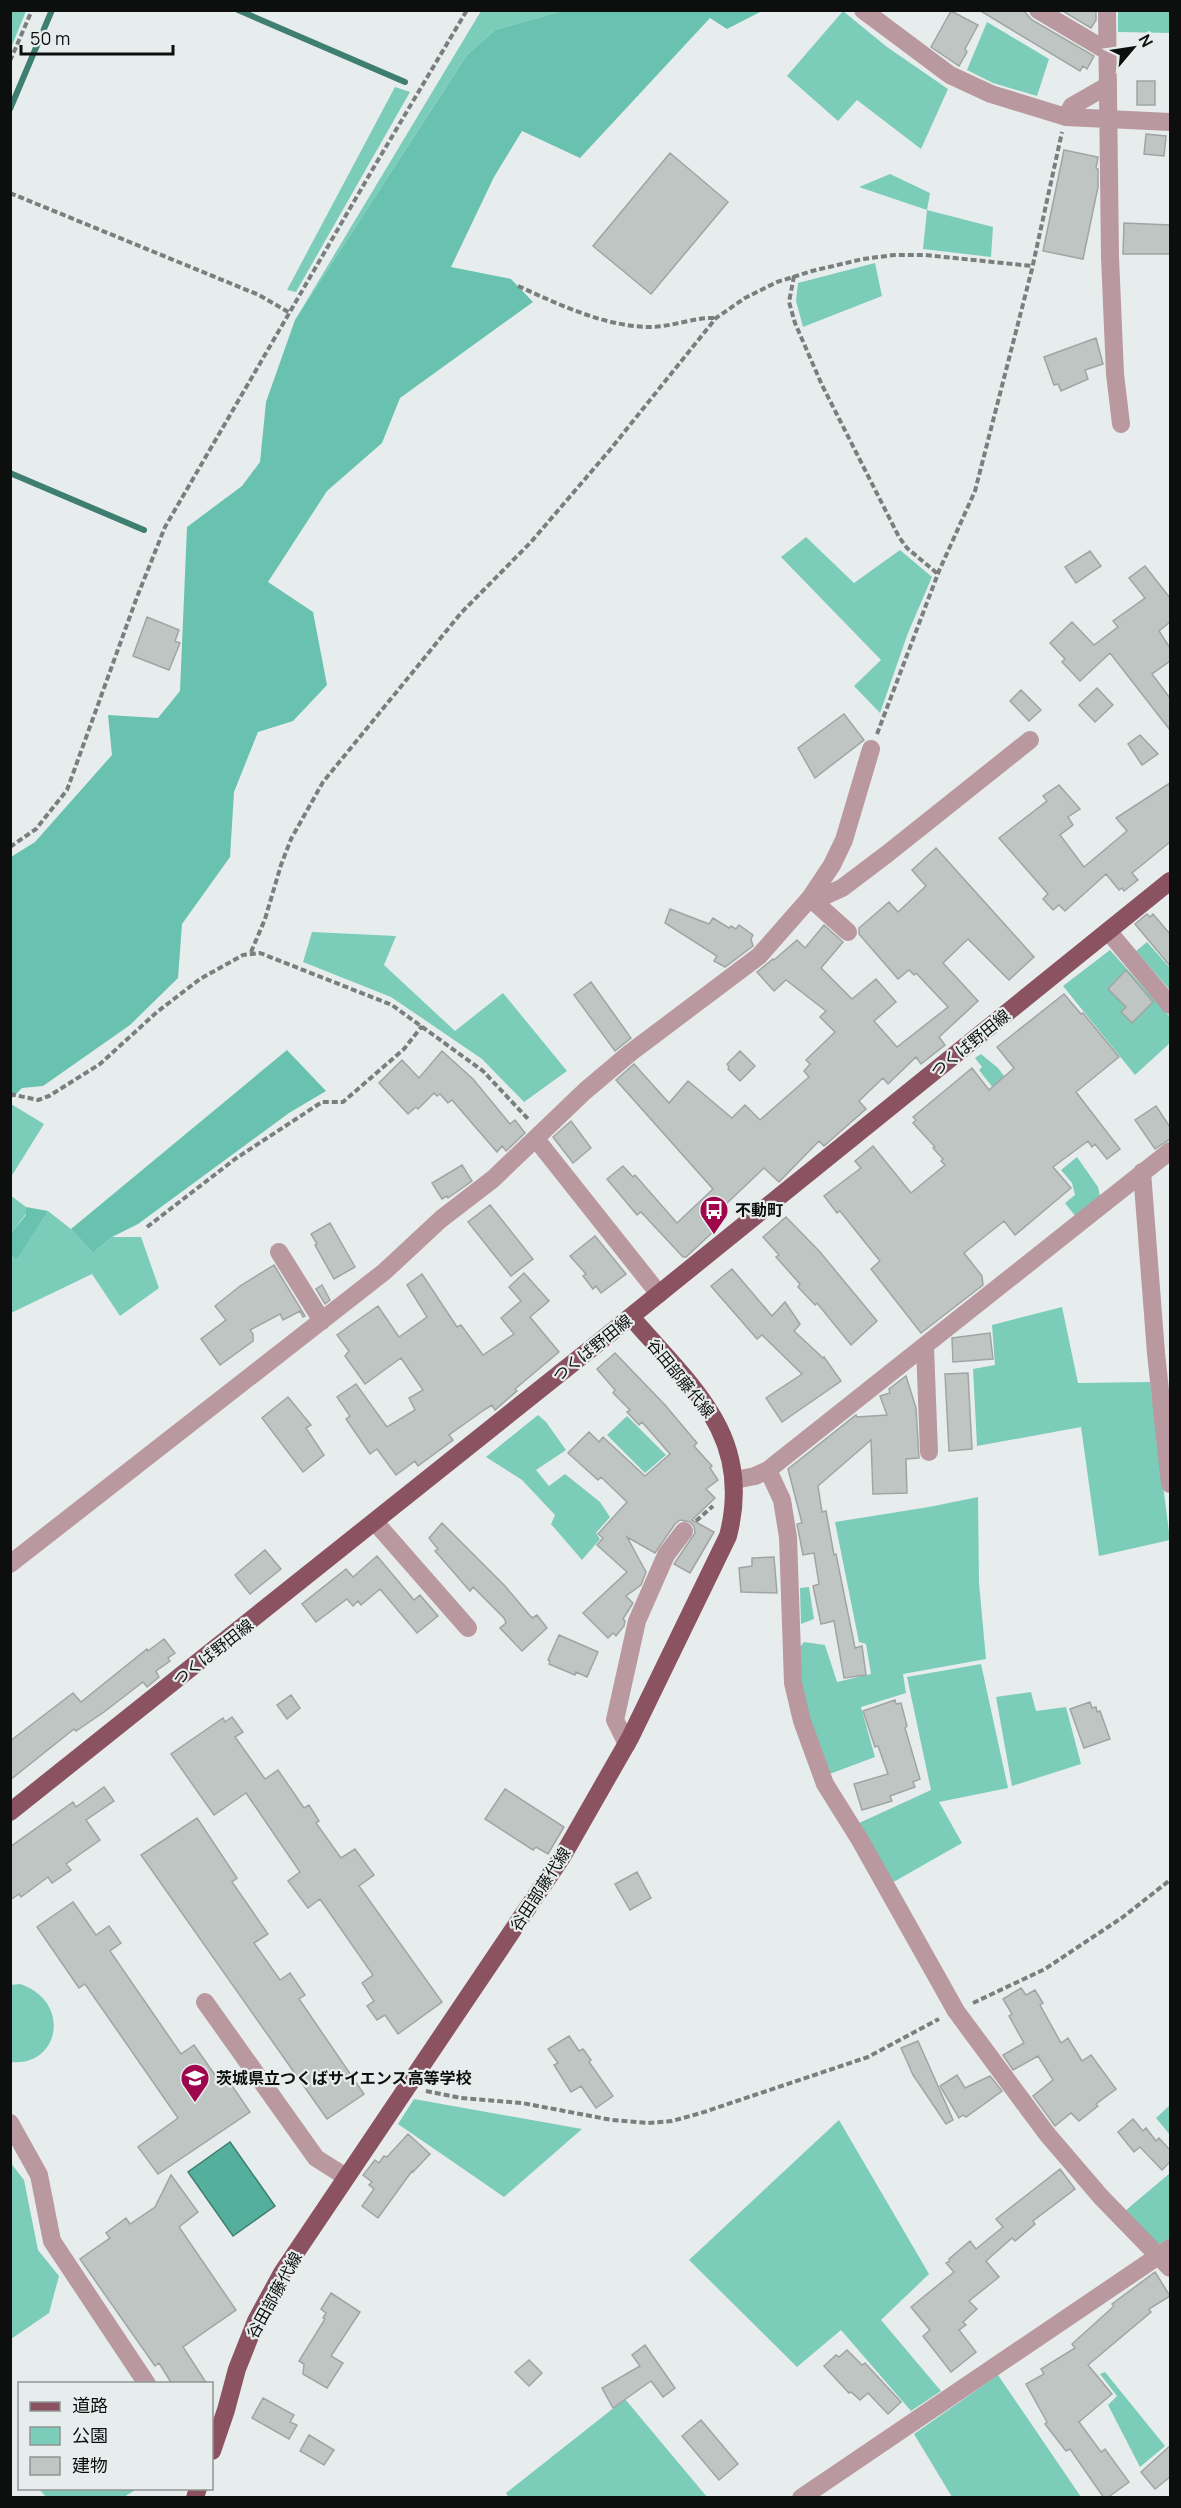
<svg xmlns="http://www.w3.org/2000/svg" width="1181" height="2508" font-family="Manrope,'Noto Sans JP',sans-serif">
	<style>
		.green { fill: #7cccba }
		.forest { fill: #69c2af }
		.water { fill: #54af9c; stroke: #3f7f72; stroke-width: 1.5 }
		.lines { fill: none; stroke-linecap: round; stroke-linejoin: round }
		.stream { stroke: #3f7f72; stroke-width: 6 }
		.building { fill: #bfc5c3; stroke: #a0a5a4; stroke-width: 1.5 }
		.path { stroke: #7a7e7d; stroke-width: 4; stroke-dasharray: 6 3; stroke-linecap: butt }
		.minor { stroke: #b998a0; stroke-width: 18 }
		.major { stroke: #8b5261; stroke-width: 18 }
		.labels { text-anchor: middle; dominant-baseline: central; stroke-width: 4.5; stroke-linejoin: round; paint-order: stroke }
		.street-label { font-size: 16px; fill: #0d0f0f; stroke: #e7edec }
		.poi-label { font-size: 16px; font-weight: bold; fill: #0d0f0f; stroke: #e7edec; text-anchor: start }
	</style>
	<rect width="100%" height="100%" fill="#e7edec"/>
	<path class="green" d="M11,10L26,11L11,48L10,11Z
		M481,11H562L495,30L467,55L295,320Z
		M843,11L887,47L948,89L921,149L857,100L838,121L787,76Z
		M1118,11H1170V33L1118,32Z
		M987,22L1049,59L1037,96L993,83L967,70Z
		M395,87L410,92L296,292L287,290Z
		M890,174L930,193L927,210L993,227L991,257L923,249L927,210L859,187Z
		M875,263L882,296L803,327L796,301L798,283Z
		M806,537L854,583L900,550L932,577L908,633L880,713L854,686L881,660L781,557Z
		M312,932L396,936L384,965L455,1031L503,993L567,1071L524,1102L482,1059L391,997L303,962Z
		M1147,942L1170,968V990L1136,951Z
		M1110,950L1170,1017V1043L1135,1075L1063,986Z
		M981,1054L998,1068L1008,1081L997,1093L979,1070L982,1067L975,1058Z
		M11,1104L44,1124L11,1177Z
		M1077,1157L1098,1187L1100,1196L1076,1217L1065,1203L1075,1195L1072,1183L1061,1170Z
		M10,1195L26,1207V1214L11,1233Z
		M48,1211L71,1229L93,1253L112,1237H141L159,1288L120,1316L92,1274L11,1313V1255L17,1258Z
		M1062,1307L1078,1383L1150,1382L1170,1540L1099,1556L1081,1427L977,1446L973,1369L995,1365L992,1325Z
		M538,1415L546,1422L566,1450L536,1470L549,1486L565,1474L600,1502L610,1517L596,1533L600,1539L582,1560L551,1524L555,1515L522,1480L486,1457Z
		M627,1416L666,1455L645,1473L607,1435Z
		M978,1497L979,1583L986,1659L903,1674L906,1693L861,1707L875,1757L827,1775L801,1689L800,1647L804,1642L825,1645L837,1682L871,1674L866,1644L859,1642L835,1522L929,1507Z
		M809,1587L814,1619L801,1624L800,1588Z
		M981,1664L1008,1788L939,1802L962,1843L890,1884L857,1824L931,1790L907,1677Z
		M1031,1692L1036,1711L1066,1707L1081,1764L1012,1786L996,1697Z
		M20,1984C72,2001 60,2067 11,2062L10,1985Z
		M414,2099L582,2129L504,2197L398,2124Z
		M1170,2105V2135L1156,2118Z
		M839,2120L929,2274L881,2320L941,2391L911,2411L841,2330L797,2367L689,2260Z
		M10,2162L24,2180L38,2250L59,2276L49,2313L11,2339Z
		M1170,2173V2238L1160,2244L1153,2242L1125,2211Z
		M1105,2372L1165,2446L1140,2467L1108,2405L1117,2396L1100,2374Z
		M998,2375L1081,2497H952L914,2434Z
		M625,2399L707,2497L509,2498L506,2493Z
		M39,2489H137L124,2497H46Z"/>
	<path class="forest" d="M562,11H762L727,29L710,18L580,158L522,131L494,177L451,267L511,279L533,302L400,398L382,443L327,491L268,582L313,612L327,685L293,721L258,732L234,792L230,857L182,924L178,978L130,1025L43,1086L22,1088L11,1099V857L35,842L112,755L108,715L158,718L180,691L187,527L242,486L260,462L266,402L295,320L467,55L495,30Z
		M287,1050L326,1091L289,1113L138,1224L112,1237L93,1253L71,1229Z
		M26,1207L48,1211L17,1259L11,1255V1233L26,1215Z"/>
	<path class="water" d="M230,2142L275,2206L233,2236L188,2172Z"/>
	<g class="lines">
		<path class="stream" d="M238,10L405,82
			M10,109L52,10
			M10,473L144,530"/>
	</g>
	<path class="building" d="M979,10H1023L1032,20L1094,56L1087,69L1083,66L1080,71Z
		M1061,10H1096V20L1091,28Z
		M951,11L978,25L965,49L967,52L959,66L931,47Z
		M1137,81H1155V105H1137Z
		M1146,134L1166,136L1164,156L1144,154Z
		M1064,150L1098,157L1096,168L1098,169V187L1083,259L1043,251Z
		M670,153L728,202L651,294L593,246Z
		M1124,223L1170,225V254H1123Z
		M1096,338L1103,364L1085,370L1088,379L1061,391L1058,384L1054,385L1044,357Z
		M1090,551L1101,566L1076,583L1065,567Z
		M1145,566L1170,598V622L1159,631L1170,648V661L1152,674L1170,698V730L1110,653L1080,681L1062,662L1065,659L1050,643L1072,622L1094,645L1118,627L1113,621L1145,598L1129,578Z
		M147,617L179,630L175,641L180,643L169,670L133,656Z
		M1097,688L1113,705L1095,722L1079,705Z
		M1021,690L1041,710L1029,721L1010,701Z
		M844,714L864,740L815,778L798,748Z
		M1140,735L1158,754L1142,765L1128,744Z
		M1170,783V842L1132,873L1138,880L1124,891L1122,888L1119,890L1106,874L1065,911L1059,905L1053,910L1043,899L1048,894L999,838L1047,801L1043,796L1059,785L1080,809L1068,817L1073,825L1060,835L1084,867L1127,831L1116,818Z
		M936,848L1034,957L1009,980L968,939L943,963L978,1001L939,1037L945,1045L921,1064L916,1057L888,1084L883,1078L859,1101L866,1109L824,1146L819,1141L779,1182L764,1168L707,1222L714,1231L686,1257H683L641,1212L637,1215L607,1179L623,1166L633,1177L635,1175L677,1223L713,1189L616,1080L634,1064L669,1103L688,1081L732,1118L745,1105L760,1120L809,1077L804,1071L810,1064L806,1060L835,1032L820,1017L826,1011L786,980L774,991L757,972L773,959L774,960L797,940L805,948L824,925L843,942L821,968L852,999L876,979L896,1002L874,1021L897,1047L948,1007L916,973L914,975L909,970L898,979L859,934V928L889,902L898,912L926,886L912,870Z
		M670,909L709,924L713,918L729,928L731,926L736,929L739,925L753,935L751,939L753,946L725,967L714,961L717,956L665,923Z
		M1147,914L1150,917L1153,914L1170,934V966L1135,924Z
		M1126,970L1153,1002L1132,1023L1121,1012L1126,1007L1108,989Z
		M591,982L631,1038L615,1051L574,995Z
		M1064,994L1081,1014L1083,1013L1119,1057L1076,1092L1120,1149L1107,1159L1095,1144L1092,1147L1088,1141L1053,1167L1071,1188L1015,1235L1004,1221L964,1253L982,1276L983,1285L921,1333L871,1269L880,1261L840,1211L837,1213L824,1196L861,1168L855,1161L873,1146L911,1193L945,1165L941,1161L943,1159L933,1148L935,1147L913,1123L916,1120L913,1117L972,1068L989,1090L1014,1068L997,1047Z
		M442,1051L473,1079L510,1124L515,1120L525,1133L506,1151L502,1146L497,1152L452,1100L448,1103L440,1094L437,1096L434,1093L418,1109L416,1107L408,1114L379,1083L402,1060L419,1078Z
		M740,1051L755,1066L740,1081L728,1069L729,1067L727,1064Z
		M1156,1106L1170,1127V1139L1155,1149L1135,1120Z
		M571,1121L591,1148L573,1163L553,1137Z
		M462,1165L472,1181L448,1198L447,1196L442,1199L432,1183Z
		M490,1205L533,1259L511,1276L468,1222Z
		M786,1217L820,1252L877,1321L851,1345L817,1303L815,1305L798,1287L800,1284L776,1257L779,1255L763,1237Z
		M330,1223L355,1267L334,1279L315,1245L317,1244L311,1234Z
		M595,1236L626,1274L601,1293L596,1286L593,1289L583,1276L586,1274L570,1256Z
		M274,1265L305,1316L303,1317L300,1311L283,1320L280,1314L250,1330L253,1334V1341L220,1365L201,1339L226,1320L215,1306L240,1286Z
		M732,1269L772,1316L785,1302L800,1324L794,1331L823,1358L824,1357L841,1381L782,1422L766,1398L802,1374L762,1335L757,1339L711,1286Z
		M524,1273L549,1301L530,1317L559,1352L515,1389L517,1391L495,1410L492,1405L484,1410L449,1435L453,1440L418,1466L415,1461L396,1475L377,1449L370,1454L346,1419L350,1416L337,1397L356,1384L387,1427L415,1410L409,1398L423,1390L401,1358L365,1384L345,1356L349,1351L337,1335L378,1306L399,1337L427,1317L407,1285L422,1274L457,1327L461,1325L483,1355L514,1334L501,1318L521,1301L509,1287Z
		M322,1285L330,1300L325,1304L316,1289Z
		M990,1333L993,1359L953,1362L952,1338Z
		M615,1353L665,1405L697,1443L694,1446L712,1466L710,1468L718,1480L706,1489L715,1498L692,1520L714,1532L690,1573L674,1564L695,1533L694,1526L690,1522L680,1520L675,1524L655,1553L627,1537L646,1572L641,1585L626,1596L633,1603L623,1619L625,1621L624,1626L616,1636L613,1633L608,1638L583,1613L627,1572L597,1545L603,1538L598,1534L627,1502L601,1477L598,1480L568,1453L589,1432L599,1442L603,1437L645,1476L670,1454L642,1422L639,1425L627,1412L630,1410L613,1393L615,1390L597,1369Z
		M968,1373L972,1449L949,1451L945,1374Z
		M906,1376L916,1408L919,1458L906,1459L907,1493L873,1494L871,1440L818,1486L822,1512L826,1511L834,1555L836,1554L855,1648L862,1646L866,1675L844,1678L834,1621L821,1624L813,1586L819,1584L814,1553L803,1555L797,1524L802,1523L788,1469L856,1415L857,1417L887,1415L880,1396L890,1393L889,1389Z
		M288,1397L311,1425L306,1428L324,1455L303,1472L262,1418Z
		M442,1523L505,1586L532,1618L537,1615L547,1628L522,1651L500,1628L506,1623L504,1618L473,1587L470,1591L435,1551L438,1549L429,1538Z
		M265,1550L281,1569L250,1594L235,1575Z
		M377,1556L414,1600L420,1595L438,1616L417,1633L380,1589L361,1605L358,1601L353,1606L347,1599L316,1622L302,1604L346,1569L353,1577Z
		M774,1557L777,1593L741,1592L739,1568L752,1566V1558Z
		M559,1635L598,1652L587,1677L576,1672L575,1675L549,1664L550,1661L548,1660Z
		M164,1639L175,1653L168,1658L170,1661L156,1671L159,1677L147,1687L143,1682L104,1712L76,1731L74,1729L10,1780V1741L73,1693L81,1702L147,1649L148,1651Z
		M291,1695L300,1708L287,1719L277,1705Z
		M895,1700L896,1704L901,1703L907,1726L905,1728L920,1779L913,1782L915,1787L890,1796L892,1801L862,1810L854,1784L888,1774L878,1746L875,1747L863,1711Z
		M1090,1702L1092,1708L1096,1707L1097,1712L1100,1711L1110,1739L1084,1748L1070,1709Z
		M232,1717L243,1732L235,1737L265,1779L278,1770L304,1808L309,1805L319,1821L316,1823L341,1858L355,1849L374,1875L359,1886L442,2002L398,2034L385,2015L377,2020L367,2006L374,2001L362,1983L373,1975L320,1899L308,1908L288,1881L300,1872L246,1793L214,1815L171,1754L223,1718L225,1722Z
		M104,1787L114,1801L86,1820L100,1840L66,1864L71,1870L52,1883L48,1877L21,1897L19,1894L10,1900V1847L73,1802L76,1807Z
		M505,1789L564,1827L548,1854L536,1847L533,1850L485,1819Z
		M197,1818L237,1878L232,1882L268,1934L254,1943L280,1980L290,1973L305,1995L299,1999L364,2094L327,2119L141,1855Z
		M637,1872L651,1898L630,1910L615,1884Z
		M73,1902L96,1935L109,1926L121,1943L110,1951L181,2054L194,2045L215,2075L222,2071L250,2112L158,2174L138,2147L178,2118L85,1984L79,1988L37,1927Z
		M1021,1988L1026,1995L1035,1990L1043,2003L1040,2005L1061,2043L1068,2038L1082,2061L1091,2055L1116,2089L1096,2104L1098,2106L1079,2121L1071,2113L1055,2126L1033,2096L1053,2080L1038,2056L1013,2070L1003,2055L1024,2043L1009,2016L1012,2014L1003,1999Z
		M569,2036L579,2051L583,2049L591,2060L589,2062L613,2096L596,2108L581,2086L571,2092L554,2065L558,2063L548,2049Z
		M918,2041L953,2120L946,2124L913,2075L901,2048Z
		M957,2075L965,2088L990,2076L1002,2091L966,2117L963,2115L959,2118L940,2086Z
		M1133,2119L1143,2131L1146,2128L1156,2141L1159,2138L1170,2150V2162L1162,2170L1140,2147L1134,2152L1118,2132Z
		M408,2134L430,2154L413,2172L412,2171L378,2218L362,2206L374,2189L369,2185L372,2182L363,2175L375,2160L379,2163L384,2156L387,2157Z
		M1060,2169L1075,2189L1033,2221L1035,2224L1015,2241L1012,2238L986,2261L999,2277L969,2301L977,2309L963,2322L966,2325L959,2330L976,2352L951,2372L923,2336L930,2330L911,2307L954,2272L946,2263L950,2261L949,2259L970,2241L976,2249L1003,2227L996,2219Z
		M171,2175L198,2212L179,2227L236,2310L183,2347L207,2384H172L159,2363L155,2366L80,2259L110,2238L106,2233L126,2218L130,2224L155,2207Z
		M1155,2272L1170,2296L1149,2309L1151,2312L1088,2365L1112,2394L1079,2422L1101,2452L1105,2449L1129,2482L1107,2498H1104L1070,2449L1066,2451L1045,2424L1047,2422L1026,2384L1044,2374L1041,2369L1075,2348L1072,2344L1114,2306L1112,2304Z
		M331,2293L360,2312L331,2356L343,2363L327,2388L303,2374L304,2364L299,2361L325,2319L323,2318L326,2313L321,2309Z
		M645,2345L675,2388L663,2397L651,2381L613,2408L602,2388L640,2366L632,2355Z
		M847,2350L862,2365L865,2363L901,2402L888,2414L868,2393L860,2400L851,2392L849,2393L824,2366L836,2355L839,2357Z
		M529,2360L542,2373L529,2386L515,2372Z
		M263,2398L294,2415L290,2422L297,2425L289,2439L252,2418Z
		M701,2420L738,2464L719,2480L682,2436Z
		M309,2435L334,2450L324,2465L300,2451Z
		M1170,2446V2477L1155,2489L1141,2472Z"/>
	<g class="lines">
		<path class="path" d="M10,61L32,10
			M10,193L259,295L290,313
			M794,276L789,302L795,323L822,385L899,537L907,548L938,574
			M518,286C558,304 601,325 646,327C670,328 693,317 716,318
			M877,734L939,571L975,491L1032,269L1062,132
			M10,847L36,829L67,790L137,597L165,527L374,167L467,10
			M251,952L265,919L281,865L291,839L323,782L461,613L531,542L609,451L716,318L745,298L777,282L812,271L863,259L894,255H925L1032,266
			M10,1094L38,1100L49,1096L100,1064L157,1012L200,979L243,955L260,953L392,1005L483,1071L529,1120
			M147,1227L235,1159L322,1102H343L404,1049L422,1026
			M696,1521L713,1506
			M973,2003L1045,1969L1123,1917L1170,1880
			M426,2091L461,2098L522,2103L612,2120L647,2123L672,2121L701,2113L868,2057L939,2019"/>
		<path class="minor" d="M863,10L950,75L991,94L1066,117L1170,122
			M1038,10L1107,51
			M1107,10L1110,257L1115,374L1121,424
			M1066,117L1072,106L1107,86
			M810,898L848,932
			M813,901L842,888L887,854L1030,740
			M1108,931L1170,1005
			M536,1139L659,1294
			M1142,1172L1156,1353L1170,1484
			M279,1252L322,1321
			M925,1347L929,1452
			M768,1470L782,1500L788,1537L793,1683L802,1721L825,1784L860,1840L956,2011L1047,2134L1101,2197L1170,2268
			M735,1480L755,1476L768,1470L1170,1151
			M375,1522L468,1628
			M10,1564L384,1272L441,1219L493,1179L585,1091L630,1053L759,956L810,898L832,865L844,840L871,749
			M627,1744L615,1720L637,1621L666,1555L684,1531
			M205,2002L316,2158L346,2177
			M10,2123L39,2175L52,2241L147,2384
			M801,2498L1170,2248"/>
		<path class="major" d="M10,1812L598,1343L1170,881
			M212,2451L226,2410L237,2369L256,2321L282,2273L562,1857L630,1738L728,1536C754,1436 691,1386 631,1317
			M195,2498L198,2488"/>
	</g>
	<defs>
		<g id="bus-pin" transform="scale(1.5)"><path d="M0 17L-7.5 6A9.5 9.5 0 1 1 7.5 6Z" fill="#9f074d" stroke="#e7edec"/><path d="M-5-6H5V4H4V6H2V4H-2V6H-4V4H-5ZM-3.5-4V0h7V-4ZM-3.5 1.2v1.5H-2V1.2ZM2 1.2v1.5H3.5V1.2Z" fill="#fff"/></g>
		<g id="school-pin" transform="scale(1.5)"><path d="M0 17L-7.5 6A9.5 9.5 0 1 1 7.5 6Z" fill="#9f074d" stroke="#e7edec"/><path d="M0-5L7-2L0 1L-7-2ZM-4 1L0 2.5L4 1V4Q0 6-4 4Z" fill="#fff"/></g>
	</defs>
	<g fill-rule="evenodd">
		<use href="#bus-pin" x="714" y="1210"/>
		<use href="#school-pin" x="195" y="2078"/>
	</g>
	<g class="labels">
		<g class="street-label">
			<text transform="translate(970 1043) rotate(-39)">つくば野田線</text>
			<text transform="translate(592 1348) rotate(-39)">つくば野田線</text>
			<text transform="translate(681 1378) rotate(51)">谷田部藤代線</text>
			<text transform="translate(213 1652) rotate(-38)">つくば野田線</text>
			<text transform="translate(540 1889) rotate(-57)">谷田部藤代線</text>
			<text transform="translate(274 2295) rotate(-61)">谷田部藤代線</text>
		</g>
		<g class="poi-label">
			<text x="735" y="1210">不動町</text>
			<text x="216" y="2078">茨城県立つくばサイエンス高等学校</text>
		</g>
	</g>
	<rect width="1181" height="2508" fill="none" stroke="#0d0f0f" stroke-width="24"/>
	<rect x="18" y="2382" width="195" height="108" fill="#e7edec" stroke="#909494" stroke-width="1.5"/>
	<rect x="30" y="2402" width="30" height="9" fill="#8b5261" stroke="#909494" stroke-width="1.5"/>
	<text x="72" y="2412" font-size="18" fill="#0d0f0f">道路</text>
	<rect x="30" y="2427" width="30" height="18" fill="#7cccba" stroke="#909494" stroke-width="1.5"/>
	<text x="72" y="2442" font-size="18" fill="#0d0f0f">公園</text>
	<rect x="30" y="2457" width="30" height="18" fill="#bfc5c3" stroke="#909494" stroke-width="1.5"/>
	<text x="72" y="2472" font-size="18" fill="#0d0f0f">建物</text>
	<g transform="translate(1133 48) rotate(61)" stroke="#e7edec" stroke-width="4.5" paint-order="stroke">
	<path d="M0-4.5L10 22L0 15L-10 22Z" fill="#0d0f0f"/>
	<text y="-9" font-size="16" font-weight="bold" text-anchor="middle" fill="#0d0f0f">N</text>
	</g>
	<path d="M21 45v9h152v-9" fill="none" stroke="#0d0f0f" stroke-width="3"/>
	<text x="30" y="45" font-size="18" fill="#0d0f0f" stroke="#e7edec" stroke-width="4.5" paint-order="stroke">50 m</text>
</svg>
